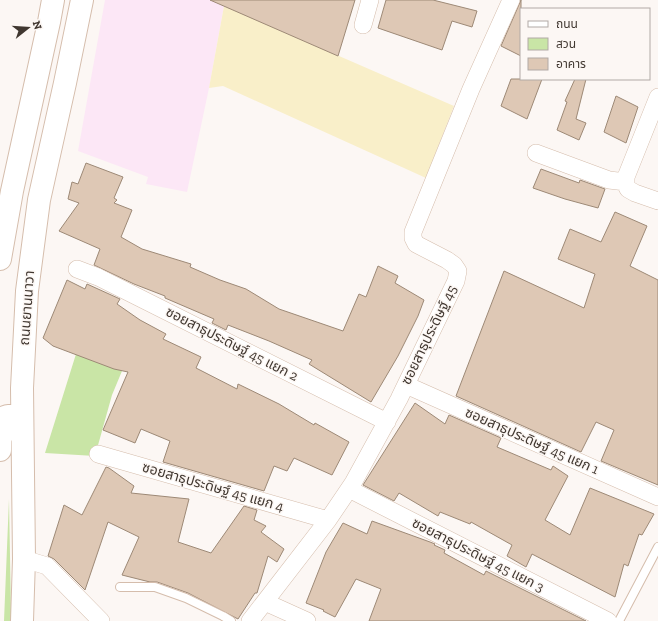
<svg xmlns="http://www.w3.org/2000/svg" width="658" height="621" font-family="'Zilla Slab','Noto Sans Thai',serif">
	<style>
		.industrial { fill: #fce7f6 }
		.green { fill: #c9e5a6 }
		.sand { fill: #f9efc9 }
		.building { fill: #dec8b5; stroke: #9d8976 }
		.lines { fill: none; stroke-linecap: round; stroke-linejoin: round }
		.lane-casing { stroke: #d5bdac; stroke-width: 10 }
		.street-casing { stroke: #d5bdac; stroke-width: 18 }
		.secondary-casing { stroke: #d5bdac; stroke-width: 24 }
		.lane { stroke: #fff; stroke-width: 8 }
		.street { stroke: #fff; stroke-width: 17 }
		.secondary { stroke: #fff; stroke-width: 22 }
		.labels { text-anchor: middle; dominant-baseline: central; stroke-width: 3; stroke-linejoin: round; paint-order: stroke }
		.street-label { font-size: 14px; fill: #403730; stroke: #fcf7f4 }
	</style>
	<rect width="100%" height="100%" fill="#fcf7f4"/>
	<path class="industrial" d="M105,0H210L224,6L209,88L187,192L146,184L148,177L78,151Z"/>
	<path class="green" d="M76,354L122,371L112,395L95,456L45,453Z
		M9,499L11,612V621H4Z"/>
	<path class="sand" d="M224,6L454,106L426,178L223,86L209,88Z"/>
	<path class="building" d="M210,0H355L338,56Z
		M386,0H433L477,11L472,27L452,21L442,50L378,28Z
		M521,0V56L501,46Z
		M511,79H542L527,119L501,106Z
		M575,79H586L576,119L586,123L579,140L557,130L567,102L565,101Z
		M616,96L638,107L626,143L604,132Z
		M86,163L123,177L114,198L117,200L114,203L132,210L121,237L142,249L191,264L190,267L220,280L246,289L279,309L343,331L359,294L366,297L378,266L398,276L395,283L424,300L418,316L398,356L371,402L309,364L312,360L269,341L228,325L226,330L212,323L214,319L165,298V296L134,284L94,265L100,249L59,231L79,203L68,199L72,182L78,184Z
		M541,169L579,183L580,180L605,189L598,208L565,199L533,188Z
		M615,212L647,226L630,266L658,280V485L601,461L614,430L596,422L581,452L456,396L504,271L584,308L595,274L558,259L570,229L601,242Z
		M67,280L85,289L87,284L120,299L117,304L140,320L166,334L163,339L201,357L196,368L237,389L238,384L279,404L314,425L315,423L349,442L332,475L294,458L287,471L274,466L264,491L163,462L170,441L141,429L135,443L103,430L128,372L114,369L53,346L43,338Z
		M415,403L445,424L449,415L501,438L497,447L551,470L553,466L568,476L545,520L570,535L590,488L654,514L642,535L639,534L628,566L624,564L615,597L532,554L526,567L507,556L512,545L471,522L470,524L440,512L438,516L399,493L394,501L363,485Z
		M106,467L109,468L134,486L131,493L189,499L178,542L211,553L244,506L257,510L254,520L266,526L261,532L284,549L277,562L268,556L257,593H255L238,619L188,593L157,582H150L122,575L139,537L108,522L85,590L54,559L48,556L64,505L82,515Z
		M372,521L430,542L435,544L434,545L445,550L444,553L484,575L486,571L586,621H369L381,589L356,579L335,617L323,611L324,610L306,603L326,552L343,523L367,534Z"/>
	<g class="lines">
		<g class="lane-casing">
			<path id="lane" d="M120,587H155L186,598L223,616L231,621
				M619,621L658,547"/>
		</g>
		<g class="street-casing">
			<path id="street" d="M363,25L370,0
				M658,97L626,177V185L628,189L635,193L658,201
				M536,153L609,180L626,182
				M77,269L98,277L387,422
				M406,385L658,497
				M98,454L328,520
				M349,489L608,621
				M24,559L47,566L101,621
				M265,602L307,621
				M250,621L328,520L353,483L399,399L456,281L458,271L454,265L447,260L416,244L413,238V232L471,89L511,0"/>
		</g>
		<g class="secondary-casing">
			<path id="secondary" d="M0,259L12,191L49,22L53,0
				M0,450V423L2,418L8,416H15L22,438
				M22,621L24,559L22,388L27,291L39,200L65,83L82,0"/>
		</g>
		<use href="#lane" class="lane"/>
		<use href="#street" class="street"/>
		<use href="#secondary" class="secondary"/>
	</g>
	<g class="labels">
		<g class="street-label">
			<text transform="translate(27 308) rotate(-86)">ถนนยานนาวา</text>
			<text transform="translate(429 335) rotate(-64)">ซอยสาธุประดิษฐ์ 45</text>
			<text transform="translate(232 344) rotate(27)">ซอยสาธุประดิษฐ์ 45 แยก 2</text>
			<text transform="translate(532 441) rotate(24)">ซอยสาธุประดิษฐ์ 45 แยก 1</text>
			<text transform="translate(213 487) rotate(16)">ซอยสาธุประดิษฐ์ 45 แยก 4</text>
			<text transform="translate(478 555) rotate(27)">ซอยสาธุประดิษฐ์ 45 แยก 3</text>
		</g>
	</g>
	<rect x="520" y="8" width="130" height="72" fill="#fcf7f4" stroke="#b1aaa6"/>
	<rect x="528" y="21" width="20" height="6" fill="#ffffff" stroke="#b1aaa6"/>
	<text x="556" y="28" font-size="12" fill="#403730">ถนน</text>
	<rect x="528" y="38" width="20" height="12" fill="#c9e5a6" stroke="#b1aaa6"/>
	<text x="556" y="48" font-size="12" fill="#403730">สวน</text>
	<rect x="528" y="58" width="20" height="12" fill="#dec8b5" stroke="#b1aaa6"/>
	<text x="556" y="68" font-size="12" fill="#403730">อาคาร</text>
	<g transform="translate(28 28) rotate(73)" stroke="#fcf7f4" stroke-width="3" paint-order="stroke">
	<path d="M0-3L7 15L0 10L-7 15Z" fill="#403730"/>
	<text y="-6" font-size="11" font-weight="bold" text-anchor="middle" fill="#403730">N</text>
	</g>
</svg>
